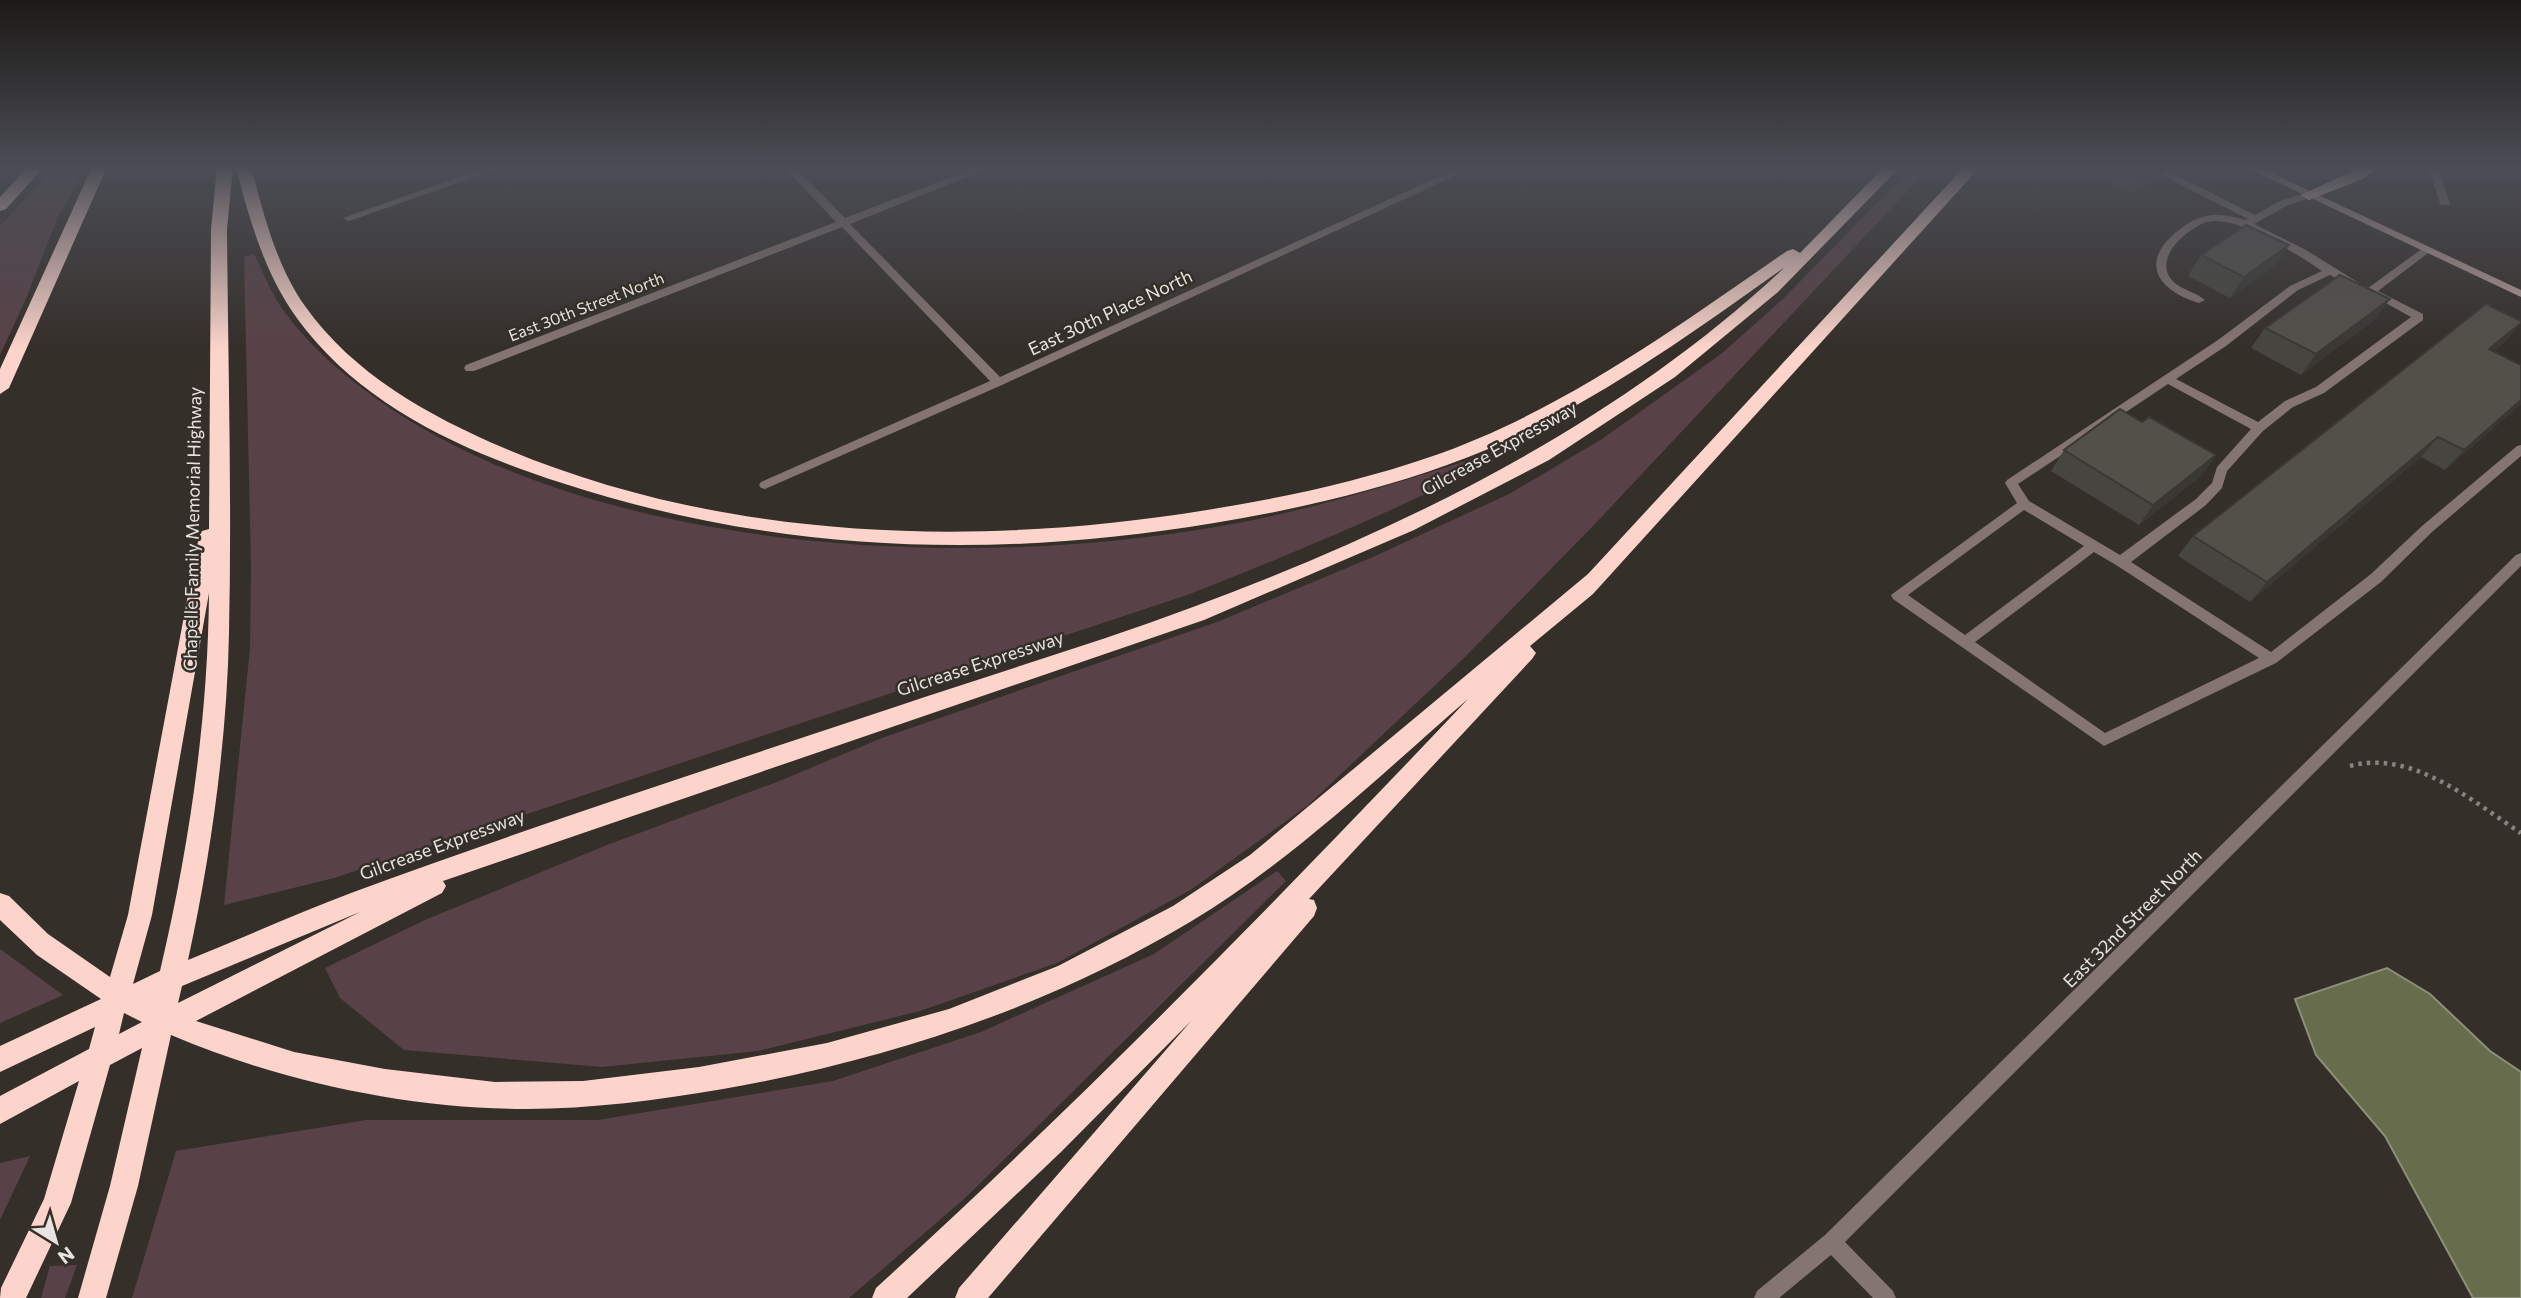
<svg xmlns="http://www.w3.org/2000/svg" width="2521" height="1298" font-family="Commissioner,sans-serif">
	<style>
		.green { fill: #594247 }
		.water { fill: #676c4d; stroke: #8d9079; stroke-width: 2 }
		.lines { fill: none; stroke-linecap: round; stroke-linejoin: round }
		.path { stroke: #88837f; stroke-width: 4.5; stroke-dasharray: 3.5 5; stroke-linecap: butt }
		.lane { fill: #857571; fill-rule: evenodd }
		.street { fill: #857571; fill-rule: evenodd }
		.secondary { fill: #b59c96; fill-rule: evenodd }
		.highway { fill: #fcd4cb; fill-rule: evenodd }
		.wall { fill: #47453f }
		.shaded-wall { fill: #3a3833 }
		.building { fill: #535049; stroke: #3a3833; stroke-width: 2 }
		.labels { text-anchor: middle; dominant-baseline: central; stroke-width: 5; stroke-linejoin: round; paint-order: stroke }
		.far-street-label { font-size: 16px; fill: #e7e3e0; stroke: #352f2a }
		.street-label { font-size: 18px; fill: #e7e3e0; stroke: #352f2a }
	</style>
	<rect width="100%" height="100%" fill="#352f2a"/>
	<path class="green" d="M55,167H86L58,217L25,301L0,355V226Z
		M1912,167H1930L1593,526L1465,657L1307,806L1192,889L1057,963L920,1011L758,1051L602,1067L404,1050L340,998L325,968L425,920L607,845L777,782L882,738L1217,622L1373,557L1509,494L1602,439L1721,354L1783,299Z
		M254,254C263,271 270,291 281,307C312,351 355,385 399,414C618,555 976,571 1227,525C1311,510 1391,485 1472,459L1481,467C1385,515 1287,556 1187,595L334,878L224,905L250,648L251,566L244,257Z
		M1277,871L1286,881L964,1199L849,1298H132L176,1151L366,1120H598L833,1081L981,1032L1154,954Z
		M0,949L63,995L0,1023Z
		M30,1156L0,1220V1163Z
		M77,1265L65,1298H41L50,1266Z"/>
	<path class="water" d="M2387,968L2430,994L2490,1051L2521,1072V1298H2473L2385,1136L2316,1055L2295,999Z"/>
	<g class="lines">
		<path class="path" d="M2350,766C2412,749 2472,801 2521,833"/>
		<path class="lane" d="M2146,167H2160L2255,215L2280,201L2309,192L2313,193V197L2288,205L2254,224L2306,250L2359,283L2357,285H2349L2330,275L2298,290L2226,346L2176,379L2258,422L2285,401L2316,387L2411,317L2364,291L2423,248L2427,247L2432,250L2378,291L2423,314V320L2324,393L2293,407L2263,431L2227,471L2222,488L2206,505L2131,562L2271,652L2371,574L2422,526L2517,446L2521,445V456L2432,532L2381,582L2276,663L2104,746L1893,599L1891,595L2017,503L2005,483L2007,480L2218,340L2290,286L2322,271C2297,254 2244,220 2215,221C2200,221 2183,235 2174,246C2168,254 2163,266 2169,276C2176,289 2195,291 2205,300L2199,303C2162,292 2138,266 2174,234C2184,225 2198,216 2212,215C2223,214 2234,217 2245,220L2248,219ZM2168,384L2251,429L2217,467L2212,483L2196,499L2120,555L2029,501L2018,484ZM2024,510L2084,546L1965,635L1908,595ZM2094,552L2116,565L2259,658L2105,733L1975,642Z"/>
		<path class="street" d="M487,167H503L352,220L348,221L343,218Z
			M784,167H795L845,218L977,167H992L850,224L1000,377L1460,167H1474L1002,385L765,489L761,488L759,485L761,482L990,381L842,227L474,371H466L464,368L466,365L836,222Z
			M2431,167H2443L2439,171L2450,203L2449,205H2441L2440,203L2429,170Z
			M2521,553V566L1845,1242L1893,1291L1896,1298H1873L1831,1255L1779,1298H1754L1757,1291L1825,1235L2516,555Z"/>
		<path class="secondary" d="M2245,167H2259L2521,290V297Z"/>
		<path class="highway" d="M28,167H44L6,209L0,211V197Z
			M92,167H107L9,388L0,394V369Z
			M217,167H233L227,229C228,364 232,499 229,633C227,740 211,855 188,960C242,938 296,914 351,893C530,827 711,768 892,708C992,674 1094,644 1193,607C1408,527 1616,425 1785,267C1678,343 1571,421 1447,465C1372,492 1293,510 1214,523C993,560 776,553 562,483C468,453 369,409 306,330C267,282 251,226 236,167H251C264,215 276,265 305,306C353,374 429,416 504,448C724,541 974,548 1207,510C1282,498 1357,482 1430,457C1561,412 1674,329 1787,251L1793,249L1800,253L1884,167H1900L1778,292L1675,377L1549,460L1414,530L1204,620L443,881L446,886L442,893L196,1021L294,1052L385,1069L495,1082L583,1081L699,1067L827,1043L949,1009L1058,966L1173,906L1250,855L1588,574L1964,167H1980L1593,594L1530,646L1536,653L1532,659L1309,899L1314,900L1317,908L1314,916L988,1298H955L959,1288L1191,1021L1061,1152L907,1298H872L876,1288C1082,1100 1276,902 1468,699C1379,776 1292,861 1190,922C1046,1008 887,1060 723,1089C658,1100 591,1109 525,1109C407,1109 279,1081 171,1035L138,1186L106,1298H78L110,1186L142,1048L110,1065L71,1203L26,1298H0L1,1288L44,1199L79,1081L0,1124V1096L89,1049L95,1027L0,1072V1046L101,999L37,955L0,920V893L9,896L48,934L110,977L128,915L199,536L202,531L209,529L211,229ZM209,593C208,719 189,848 160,971L133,984L152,915ZM360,912L178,1003L182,986ZM124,1013L142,1022L119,1034Z
			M2361,167H2379L2365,178L2314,198L2309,200L2301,195Z"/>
	</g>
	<path class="wall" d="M2110,167H2165L2159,177L2132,193L2104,179Z
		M2201,255L2275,266L2230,298L2188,276Z
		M2390,299L2374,320L2301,375L2251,348L2265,328Z
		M2505,342L2494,351L2521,404L2445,470L2421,457L2250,602L2178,556L2193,536Z
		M2142,422L2216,455L2201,476L2139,525L2051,471L2064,450Z"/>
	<path class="shaded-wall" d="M2153,167H2165L2159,177L2132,193L2143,173Z
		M2289,245L2275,266L2230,298L2244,277Z
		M2390,299L2374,320L2301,375L2316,354Z
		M2521,323L2505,342L2471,369L2489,349Z
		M2521,400V404L2445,470L2464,450Z
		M2438,437L2421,457L2250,602L2267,582Z
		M2216,455L2201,476L2139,525L2153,505Z"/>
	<path class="building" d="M2132,167H2153L2143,173Z
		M2246,225L2289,245L2244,277L2201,255Z
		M2340,275L2390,299L2316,354L2265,328Z
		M2486,304L2521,321V323L2489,349L2521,365V400L2464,450L2438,437L2267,582L2193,536Z
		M2120,409L2142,422L2149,417L2216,455L2153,505L2064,450Z"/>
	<linearGradient id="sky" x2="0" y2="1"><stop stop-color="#1d1a17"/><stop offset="0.48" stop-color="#4b4d55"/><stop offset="1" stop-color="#4b4d55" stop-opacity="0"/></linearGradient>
	<rect width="2521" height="349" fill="url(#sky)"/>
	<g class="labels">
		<g class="far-street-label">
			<text transform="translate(586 306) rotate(-21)">East 30th Street North</text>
		</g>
		<g class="street-label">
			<text transform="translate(1110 312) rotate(-25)">East 30th Place North</text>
			<text transform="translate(1499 448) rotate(-29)">Gilcrease Expressway</text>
			<text transform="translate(192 529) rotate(-89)">Chapelle Family Memorial Highway</text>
			<text transform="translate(980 663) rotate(-18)">Gilcrease Expressway</text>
			<text transform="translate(442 844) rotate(-20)">Gilcrease Expressway</text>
			<text transform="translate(2132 918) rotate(-45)">East 32nd Street North</text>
		</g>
	</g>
	<g transform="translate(56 1242) rotate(143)" stroke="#352f2a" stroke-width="5" paint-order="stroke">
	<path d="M0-5L12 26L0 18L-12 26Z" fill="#e7e3e0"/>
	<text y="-10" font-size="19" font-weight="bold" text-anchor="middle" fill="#e7e3e0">N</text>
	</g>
</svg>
